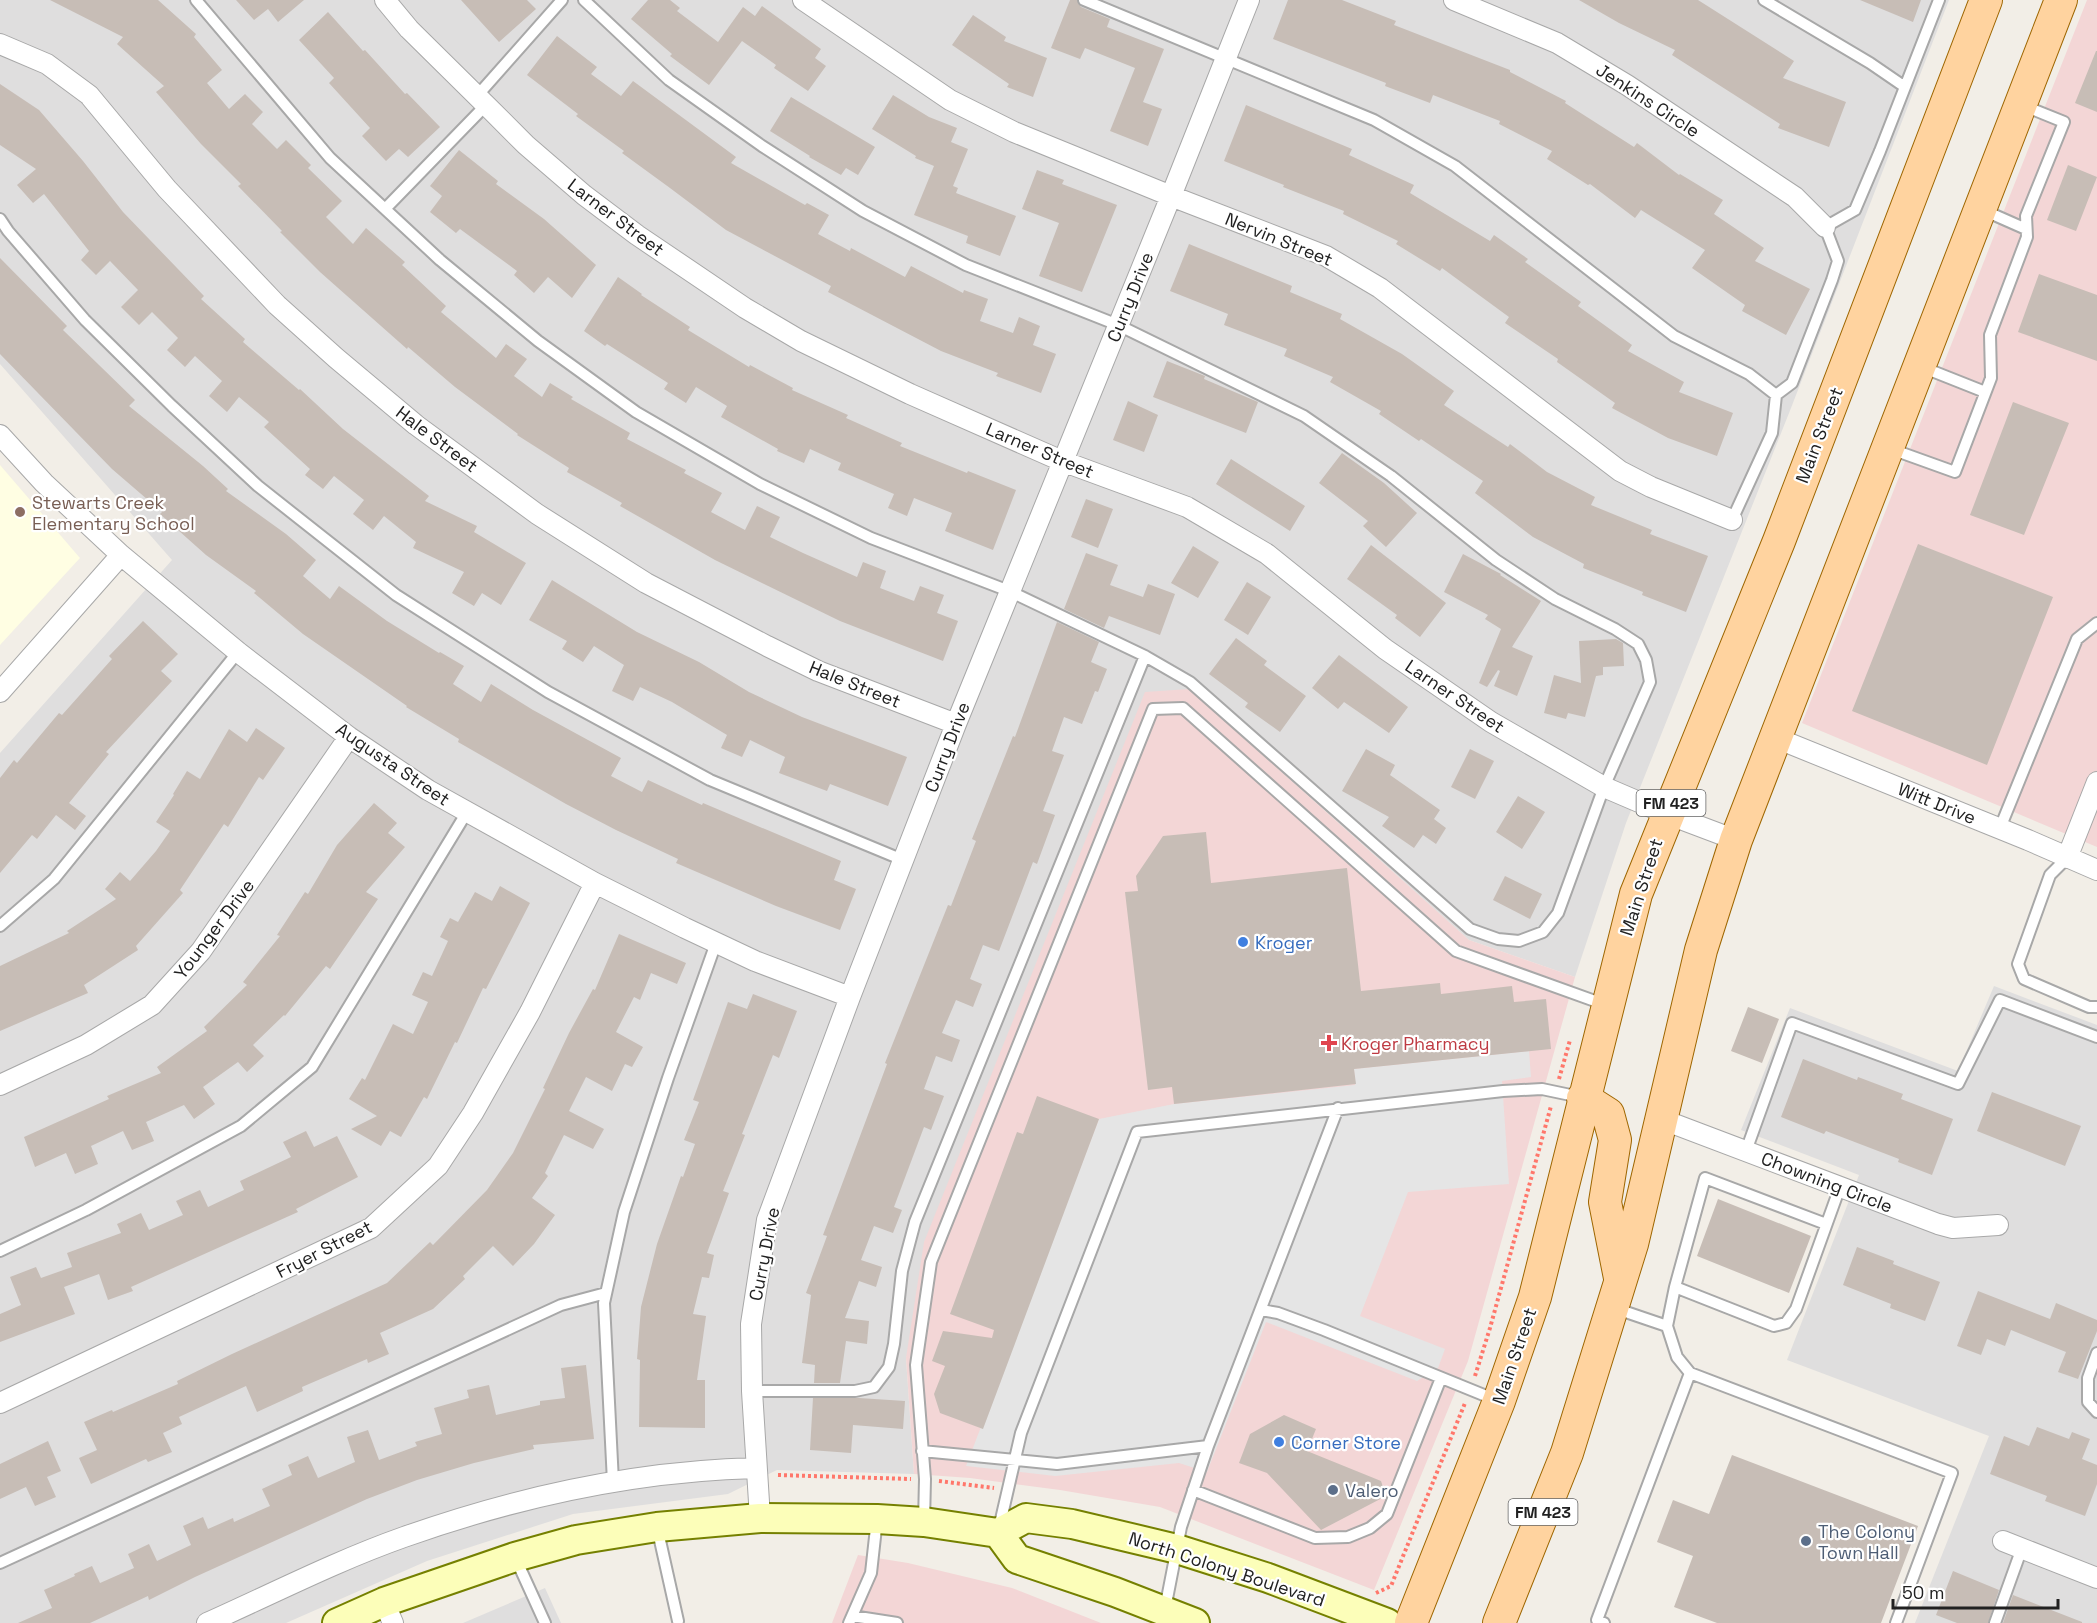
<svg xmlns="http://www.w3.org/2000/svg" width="2097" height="1623" font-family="'Space Grotesk',sans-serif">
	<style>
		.residential { fill: #dfdede }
		.commercial { fill: #f3d6d6 }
		.education { fill: #fffee3 }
		.parking { fill: #e5e5e5 }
		.building { fill: #c7bdb6 }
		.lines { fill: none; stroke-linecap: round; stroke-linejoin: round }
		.service-casing { stroke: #a8a8a8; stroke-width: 14 }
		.minor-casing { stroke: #a8a8a8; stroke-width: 22 }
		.secondary-casing { stroke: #758000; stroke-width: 32 }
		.primary-casing { stroke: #9e6600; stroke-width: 34 }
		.path { stroke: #ff776b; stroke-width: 4; stroke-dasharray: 3 3; stroke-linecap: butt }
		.service { stroke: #fff; stroke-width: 10 }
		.minor { stroke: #fff; stroke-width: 20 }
		.secondary { stroke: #fcfeb9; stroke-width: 28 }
		.primary { stroke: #ffd39f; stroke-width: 32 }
		.education-dot { fill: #8d6e63; stroke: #fff; stroke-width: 2 }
		.shop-dot { fill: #3f7fe0; stroke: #fff; stroke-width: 2 }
		.health-dot { fill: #e0444e; stroke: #fff; stroke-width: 2 }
		.service-dot { fill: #5c6f8a; stroke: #fff; stroke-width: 2 }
		.labels { text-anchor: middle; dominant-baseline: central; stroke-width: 4.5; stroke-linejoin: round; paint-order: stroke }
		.shield { fill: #fff; stroke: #646464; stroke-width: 1.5 }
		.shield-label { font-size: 16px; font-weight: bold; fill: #212121 }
		.street-label { font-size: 18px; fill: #212121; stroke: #fff }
		.education-label { font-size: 18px; fill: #785e54; stroke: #fff; text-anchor: start }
		.shop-label { font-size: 18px; fill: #366cbe; stroke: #fff; text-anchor: start }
		.health-label { font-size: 18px; fill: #be3a42; stroke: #fff; text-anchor: start }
		.service-label { font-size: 18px; fill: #4e5e75; stroke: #fff; text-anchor: start }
	</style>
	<rect width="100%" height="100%" fill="#f2eee7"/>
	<path class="residential" d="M0,0H1949L1791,408L1626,823L1575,977L1469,940L1189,689L906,1358L914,1474L777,1470L728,1494L573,1514L427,1561L286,1623H0V753L172,560L0,364Z
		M1994,986L2097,1025V1623H1915L1989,1436L1787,1360L1859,1175L1741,1130L1790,1008L1958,1071Z
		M545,1588L561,1623H463Z"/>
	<path class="commercial" d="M2087,0H2097V847L1802,723Z
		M1189,689L1469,940L1575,977L1468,1361L1374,1590L1160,1507L1060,1490L970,1478L914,1474L906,1358L924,1242L1145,692Z
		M858,1555L908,1563L1012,1588L1101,1623H832Z"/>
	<path class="education" d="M0,465L80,558L0,645Z"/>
	<path class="parking" d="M1529,1051L1531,1077L1502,1081L1509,1184L1408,1192L1360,1316L1445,1349L1438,1368L1417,1381L1266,1322L1207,1472L1179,1463L1055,1476L966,1466L1099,1119L1174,1104L1355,1085L1354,1069Z"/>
	<path class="building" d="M50,0H158L196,34L194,37L222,70L207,83L229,109L245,94L263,112L252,124L277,149L286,140L311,165L308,168L342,201L326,217L353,244L366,228L405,262L402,265L446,306L441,312L496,358L506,344L527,359L514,376L542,397L550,383L573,397L571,399L630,433L627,439L686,470L684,473L722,493L711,512L745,530L757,506L780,517L770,537L803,553L857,577L863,562L886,571L880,588L914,601L920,586L944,595L937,613L958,621L943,661L840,621L715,560L620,506L622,503L567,472L569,468L517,435L518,434L455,387L408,347L407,349L320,272L280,232L282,231L238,186L241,184L201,144L156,92L164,86L117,44L123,37Z
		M236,0H304L278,22L268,9L254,20Z
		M461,0H527L536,9L499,42Z
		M648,0H670L680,8L677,11L718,42L743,7L755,16L762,6L821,49L815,58L826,66L808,91L774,68L776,65L742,41L709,85L670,56L672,54L631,19Z
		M1070,0H1077L1081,7L1110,19L1107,27L1164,49L1143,102L1162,109L1148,146L1110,131L1135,68L1085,48L1080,59L1051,48Z
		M1288,0H1342L1396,21L1394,25L1510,70V72L1566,101L1565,103L1634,147L1637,143L1679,175L1680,174L1723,200L1714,214L1764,248L1755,261L1810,289L1786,335L1742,311L1745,305L1692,268L1705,250L1641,210L1635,218L1590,184L1588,185L1547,159L1552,151L1499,124L1500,121L1433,95L1430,103L1385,86L1386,83L1273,39Z
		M1579,0H1698L1794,61L1783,78L1846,102L1829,147L1778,128L1780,124L1672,55L1675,50L1619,23Z
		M1860,0H1921L1913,22Z
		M328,12L363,51L365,50L405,94L407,93L440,127L408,157L399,149L386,161L362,136L370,128L329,83L334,78L299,40Z
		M973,15L1006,37L1004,41L1047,58L1033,97L1007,87L1009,84L952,45Z
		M557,36L597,67L591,74L621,96L633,81L736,157L731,163L805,205L807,203L829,215L818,234L850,251L851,248L905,277L911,266L963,293L964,290L988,299L980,321L1013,333L1019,317L1040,326L1033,345L1056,354L1041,393L996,376L998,373L941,351L828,292L831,286L726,230L670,188L622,153L624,151L576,116L578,114L527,75Z
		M2096,51H2097V112L2075,103Z
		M0,84L39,110L83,161L123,212L204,296L201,299L245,339L243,342L299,390L300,389L343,429L429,496L425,501L477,526L474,532L526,563L501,605L482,593L474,606L452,593L464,572L413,548L416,542L384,516L373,530L353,514L364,500L334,476L323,489L305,475L310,469L264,427L269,422L239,397L227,412L209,396L222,381L195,356L185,367L167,350L178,338L152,312L139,325L121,307L138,290L110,261L96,275L81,260L89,251L44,194L33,203L17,185L36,169L0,145Z
		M893,95L929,117L957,128L951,142L968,149L953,186L958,188L956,193L1016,216L1000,256L966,243L968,236L914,215L934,166L915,158L916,156L872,129Z
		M791,97L875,147L858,175L846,168L841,175L809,157L810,156L770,131Z
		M1246,105L1352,149L1349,155L1414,185L1410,193L1490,241L1494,235L1528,259L1525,262L1581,302L1578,306L1632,345L1628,351L1684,382L1679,392L1733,413L1717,456L1668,438L1612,408L1615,403L1557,362L1558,359L1505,323L1509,317L1442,268L1440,271L1396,244L1398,241L1343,214L1344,211L1283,187L1284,185L1224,161Z
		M459,150L498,181L496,184L544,219L596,265L572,298L548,277L534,293L514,275L517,271L460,229L456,233L430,212L442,196L430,186Z
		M2068,165L2097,177L2076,231L2047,220Z
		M1037,170L1064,180L1062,184L1117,205L1082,292L1039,276L1059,223L1022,209Z
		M1189,244L1292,286L1290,292L1342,314L1340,319L1402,354L1454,391L1444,405L1508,447L1510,444L1547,472L1595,497L1591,505L1652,530L1650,534L1708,556L1686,612L1642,595L1643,592L1583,568L1584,564L1533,537L1475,493L1483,481L1421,439L1419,441L1379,414L1381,411L1330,382L1333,377L1284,356L1287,349L1224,325L1228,314L1170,291Z
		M0,258L67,326L63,330L135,400L129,406L203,466L228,489L226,491L286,534L316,560L303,576L330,599L339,586L387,621L439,653L440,652L464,666L453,684L481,702L491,684L533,710L621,758L611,776L642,792L648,780L702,805L703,803L841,861L834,880L856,889L840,930L776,906L676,863L678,859L616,830L566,804L458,742L459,739L406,707L407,706L303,634L254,593L256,591L206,555L160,514L162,512L112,469L0,354Z
		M2039,274L2097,295V361L2018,332Z
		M618,277L642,294L641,295L690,327L688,330L749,367L750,365L793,388L792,390L848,415L846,418L902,443L900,446L967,473L968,471L1016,490L993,550L945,531L952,513L914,498L907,516L888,508L894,494L838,470L841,463L810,449L804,463L777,451L778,449L721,417L727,406L696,387L686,403L664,389L668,383L607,344L605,346L584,331Z
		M1167,361L1205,376L1204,379L1258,402L1246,433L1153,397Z
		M1128,401L1158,415L1144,452L1113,440Z
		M2013,402L2069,423L2024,535L1970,515Z
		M1342,453L1384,483L1417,513L1386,547L1363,526L1368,521L1319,483Z
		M1231,459L1305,506L1290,531L1216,484Z
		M1086,499L1113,509L1098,548L1071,537Z
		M1918,544L2053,597L1987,765L1852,711Z
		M1371,545L1446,603L1420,637L1395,618L1397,615L1347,579Z
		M1193,546L1219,562L1198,598L1171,583Z
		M1086,553L1118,565L1110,585L1143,597L1148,584L1175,594L1160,635L1109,616L1104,628L1064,609Z
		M1463,554L1501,574L1500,575L1541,601L1512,647L1533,656L1517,696L1494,686L1500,671L1498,670L1487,687L1479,683L1501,629L1485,619L1488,615L1444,592Z
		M552,580L637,632L699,662L749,692L802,717L907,757L888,806L830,784L827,791L779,773L785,757L750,740L742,757L721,748L727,735L672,702L640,687L633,701L612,691L624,665L594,646L583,662L562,649L567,641L529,620Z
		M1247,582L1271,597L1248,635L1224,620Z
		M143,621L178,654L161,671L172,681L106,752L109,754L69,803L86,816L75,830L56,815L37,839L32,835L0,873V778L14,760L17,763L59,713L62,715L112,659L109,656Z
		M1057,622L1099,642L1091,662L1107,669L1098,692L1095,691L1082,724L1064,717L1052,751L1064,755L1043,811L1055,815L1037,864L1033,862L999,951L983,945L970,979L982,984L973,1007L956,1000L942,1033L960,1040L952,1062L936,1056L924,1089L944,1096L931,1130L924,1127L894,1207L902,1210L893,1233L874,1226L861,1260L882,1267L876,1287L859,1281L845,1318L869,1321L867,1344L846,1341L840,1383H814L815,1365L802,1363L811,1295L806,1293L827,1236L823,1235L887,1064L885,1063L948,905L951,906L976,841L972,839L1013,736L1015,737Z
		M1236,638L1267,661L1264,665L1306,696L1280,732L1245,707L1248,703L1209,674Z
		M1616,639L1623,643L1624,666L1603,667V675L1596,676L1585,717L1568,713L1566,719L1544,713L1554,675L1581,683L1579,641Z
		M1339,655L1408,707L1389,733L1344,702L1338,709L1312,688Z
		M256,728L285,748L263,780L259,777L228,827L224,824L180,890L183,893L136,946L138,950L84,985L88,993L0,1031V966L69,933L67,931L116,899L105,889L120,872L130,881L156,851L170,831L156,822L174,795L173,794L187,771L200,779L229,729L247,742Z
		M1366,749L1395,765L1390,775L1440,810L1434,819L1446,828L1436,844L1423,835L1414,848L1382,826L1389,817L1342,791Z
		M1470,749L1494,761L1475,799L1451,787Z
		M1518,796L1545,812L1522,849L1496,832Z
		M374,803L397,823L388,833L405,847L366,892L378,899L330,969L326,966L285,1016L284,1015L253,1045L264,1056L247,1072L238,1062L203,1087L215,1104L194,1119L184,1105L146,1122L154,1141L132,1150L123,1131L91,1146L98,1164L75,1174L66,1153L35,1167L24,1137L109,1099L107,1096L161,1073L157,1067L207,1031L204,1027L247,985L243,982L280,936L277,935L305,892L308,894L337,845Z
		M1206,832L1211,883L1347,868L1361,991L1440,983L1441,994L1512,986L1514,1002L1546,999L1551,1049L1354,1069L1356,1084L1174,1104L1172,1087L1148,1090L1125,892L1138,891L1136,876L1163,836Z
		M1505,876L1542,894L1530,919L1493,900Z
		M500,886L530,903L486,989L483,988L457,1043L455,1042L427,1099L424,1097L401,1137L390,1131L381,1146L351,1129L377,1116L349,1099L362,1078L365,1080L393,1024L413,1034L428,1002L412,995L423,972L432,976L448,941L440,937L450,918L458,922L475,892L492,901Z
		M619,934L686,963L677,984L651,973L640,1000L634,997L616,1032L643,1047L632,1067L625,1064L612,1091L586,1077L569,1111L604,1129L593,1149L564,1135L545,1173L548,1176L532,1198L555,1215L534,1244L513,1266L493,1246L463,1276L465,1279L433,1309L380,1333L389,1354L368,1363L367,1359L302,1387L303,1391L257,1412L246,1386L179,1417L182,1424L163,1433L172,1452L148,1462L146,1459L91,1484L79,1458L97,1450L84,1422L112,1410L113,1412L178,1384L177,1381L232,1354L387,1283L430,1242L433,1245L487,1190L513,1153L545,1089L543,1088L569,1033L593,989L595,990Z
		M753,994L797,1011L779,1058L773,1055L742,1134L745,1135L723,1191L729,1193L707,1253L714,1255L709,1278L702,1277L693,1314L706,1316L697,1380H705V1428L639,1427L640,1360L637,1359L641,1307L657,1244L681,1176L683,1177L695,1144L684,1140L699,1102L693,1100L728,1002L747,1009Z
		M1748,1007L1779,1019L1762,1063L1731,1051Z
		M1803,1059L1857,1080L1858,1077L1903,1094L1901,1099L1953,1119L1932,1175L1898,1162L1899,1159L1826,1131L1824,1134L1781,1117Z
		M1992,1092L2081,1126L2065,1166L1977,1131Z
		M1037,1096L1099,1119L983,1429L940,1413L934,1394L945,1366L932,1361L943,1331L992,1338L994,1330L950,1314L1017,1132L1023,1134Z
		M306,1131L314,1147L337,1136L358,1177L296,1209L298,1212L131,1287L133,1291L108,1300L99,1274L64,1287L75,1314L0,1342V1314L21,1305L10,1277L36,1267L41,1278L72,1267L67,1253L121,1233L117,1224L141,1213L149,1230L183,1215L176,1201L200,1190L208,1207L244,1190L240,1181L291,1157L283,1142Z
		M1718,1199L1811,1236L1789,1293L1697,1256Z
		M1857,1247L1894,1261L1893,1264L1940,1282L1925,1321L1890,1308L1891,1304L1843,1285Z
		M1978,1291L2050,1319L2056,1303L2097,1320V1331L2078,1379L2058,1372L2066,1352L2011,1330L2005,1346L1987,1339L1981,1355L1957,1346Z
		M586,1365L594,1439L533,1445L534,1449L474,1463L417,1480L367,1499L195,1577L149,1600L148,1596L90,1623H18L52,1608L44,1590L75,1576L74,1574L92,1566L100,1583L134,1568L128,1554L149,1544L157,1561L191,1545L183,1526L203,1517L208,1529L233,1518L234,1522L270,1506L262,1489L292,1475L288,1465L308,1456L318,1478L355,1462L347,1437L368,1430L379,1460L417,1446L415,1442L442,1434L434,1408L469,1398L467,1390L489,1385L496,1415L540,1405V1401L565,1398L561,1368Z
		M813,1398H859L905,1401L903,1429L853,1425L851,1453L810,1450Z
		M1284,1415L1316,1429L1307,1451L1381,1481L1386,1496L1321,1530L1267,1473L1239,1463L1250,1434Z
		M2037,1427L2069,1439L2072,1432L2090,1439L2082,1459L2097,1465V1484L2085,1516L2045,1501L2047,1496L1990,1474L2004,1436L2029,1446Z
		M48,1441L61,1471L47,1477L56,1497L35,1506L26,1487L0,1499V1464Z
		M1732,1455L1918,1526L1881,1623H1717L1674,1607L1693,1556L1657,1542L1673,1500L1709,1514Z
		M1953,1571L1999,1590L1988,1623H1957L1936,1615Z
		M2013,1595L2082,1622V1623H2003Z"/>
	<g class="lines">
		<g class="service-casing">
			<path id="service" d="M196,0L330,158L440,260L538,341L636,412L760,484L871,538L1009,591L1145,656L1190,682L1470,929L1498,939L1519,941L1543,932L1558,913L1604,787L1650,682L1646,660L1638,644L1615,629L1555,599L1496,560L1391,476L1304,416L1118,325L966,265L863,211L762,146L669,80L584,0
				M1084,0L1374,120L1455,166L1674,336L1749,374L1776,395L1772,433L1732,520
				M1764,0L1870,63L1905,87L1880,151L1855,210L1825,227L1838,261L1832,280L1792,383L1776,395
				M1905,87L1939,0
				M477,96L562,0
				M385,209L486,105
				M1983,210L2026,229
				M0,219L8,231L85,320L172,406L258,486L396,595L548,692L710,780L903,860
				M1922,367L1985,392
				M1891,449L1955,472L1991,378L1990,335L2027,237L2026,216L2064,122L2022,105
				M2000,828L2077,639L2097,623
				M2067,858L2050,875L2018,964L2024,979L2089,1007H2097
				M0,926L54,879L238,652
				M1746,1151L1792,1023L1958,1084L2000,1000L2097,1037
				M0,1251L86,1210L241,1126L312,1067L467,812
				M1675,1287L1774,1326L1786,1323L1796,1309L1840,1187
				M1614,1308L1667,1326
				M1261,1310L1278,1313L1324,1330L1496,1400
				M2097,1353L2088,1378V1402L2097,1412
				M1690,1373L1952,1473L1896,1623
				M752,1391H855L874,1387L889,1367L894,1344L902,1271L915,1222L1145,656
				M922,1451L1057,1464L1208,1446
				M613,1482L604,1303L624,1212L668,1078L716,943
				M1193,1490L1315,1538L1348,1537L1370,1528L1387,1514L1441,1378
				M924,1522L925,1479L916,1365L931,1262L1153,709L1183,708L1456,951L1606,1005
				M657,1527L678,1621
				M999,1528L1021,1433L1137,1132L1503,1091L1542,1089L1580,1097
				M515,1557L545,1623
				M0,1563L561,1305L606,1293
				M1165,1609L1181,1527L1208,1446L1338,1108
				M852,1616L897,1623
				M849,1623L871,1573L877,1519
				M1604,1623L1597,1620L1690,1373L1677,1357L1667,1326L1675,1287L1705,1178L1826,1224
				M1995,1623L2022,1548"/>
		</g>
		<g class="minor-casing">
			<path id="minor" d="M385,0L409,29L486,105L526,145L584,195L637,235L745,308L801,341L910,394L1062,461L1187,507L1267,554L1385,649L1491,722L1604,787L1667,814L1736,840
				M803,0L950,100L1014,132L1171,196L1326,256L1380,288L1620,471L1651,487L1732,520
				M1454,0L1557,43L1627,85L1795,197L1825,227
				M0,44L47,64L89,95L167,189L277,305L336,358L416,425L537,514L646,583L767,646L818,671L956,724
				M0,435L44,483L121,555L238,652L349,737L428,790L595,883L685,928L755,961L850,997
				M0,692L121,555
				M1776,738L2028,840L2097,870
				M2067,858L2097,782
				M0,1085L86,1045L152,1005L201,951L349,737
				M1661,1119L1938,1224L1953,1228L1998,1225
				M0,1403L371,1228L438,1166L473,1113L530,1012L595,883
				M760,1518L752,1391L751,1324L767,1220L850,997L956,724L1171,196L1249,0
				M2003,1541L2097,1578
				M384,1602L393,1623
				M207,1623C272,1594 336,1561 404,1537C517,1497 636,1471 756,1468"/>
		</g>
		<g class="secondary-casing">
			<path id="secondary" d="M998,1533L1017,1559L1115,1592L1195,1623
				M337,1623L384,1602L515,1557L576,1540L657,1527L760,1518L877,1519L924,1522L998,1533L1026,1518L1072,1524L1177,1549L1268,1578L1387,1623"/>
		</g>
		<g class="primary-casing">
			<path id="primary" d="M1583,1098L1608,1114L1615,1140L1605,1202L1620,1278
				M1411,1623L1499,1401L1535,1297L1636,894L1779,541L1986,0
				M1499,1623L1567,1453L1632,1244L1701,950L1736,840L2061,0"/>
		</g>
		<path class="path" d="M1559,1079L1570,1040
			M1475,1376L1490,1328L1551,1106
			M778,1475L911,1479
			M939,1481L994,1488
			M1376,1593L1391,1586L1465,1403"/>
		<use href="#service" class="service"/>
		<use href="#minor" class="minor"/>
		<use href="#secondary" class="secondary"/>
		<use href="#primary" class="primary"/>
	</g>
	<circle class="education-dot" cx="20" cy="512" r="6"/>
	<g class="shop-dot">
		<circle cx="1243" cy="942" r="6"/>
		<circle cx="1279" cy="1442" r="6"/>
	</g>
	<path class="health-dot" d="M1326 1034h6v6h6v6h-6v6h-6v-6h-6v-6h6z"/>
	<g class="service-dot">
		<circle cx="1333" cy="1490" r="6"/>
		<circle cx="1806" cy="1541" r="6"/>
	</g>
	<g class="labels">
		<g class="shield">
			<rect x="1636.5" y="790" width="69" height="26" rx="4.5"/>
			<rect x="1508.5" y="1499" width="69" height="26" rx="4.5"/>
		</g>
		<g class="shield-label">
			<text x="1671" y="803">FM 423</text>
			<text x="1543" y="1512">FM 423</text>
		</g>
		<g class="street-label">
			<text transform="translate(1648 100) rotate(33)">Jenkins Circle</text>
			<text transform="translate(616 217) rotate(37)">Larner Street</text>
			<text transform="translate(1279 239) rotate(22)">Nervin Street</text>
			<text transform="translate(1130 297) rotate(-68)">Curry Drive</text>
			<text transform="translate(1819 435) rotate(-69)">Main Street</text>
			<text transform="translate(437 439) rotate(37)">Hale Street</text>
			<text transform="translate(1040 450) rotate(23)">Larner Street</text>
			<text transform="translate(855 684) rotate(22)">Hale Street</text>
			<text transform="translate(1455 696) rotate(34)">Larner Street</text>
			<text transform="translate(947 747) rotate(-69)">Curry Drive</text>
			<text transform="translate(393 764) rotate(34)">Augusta Street</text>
			<text transform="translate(1937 803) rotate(22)">Witt Drive</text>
			<text transform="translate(1641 887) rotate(-72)">Main Street</text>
			<text transform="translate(214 929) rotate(-53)">Younger Drive</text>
			<text transform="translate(1827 1182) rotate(21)">Chowning Circle</text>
			<text transform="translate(324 1249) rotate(-27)">Fryer Street</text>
			<text transform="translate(764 1254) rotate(-79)">Curry Drive</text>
			<text transform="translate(1514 1356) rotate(-71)">Main Street</text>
			<text transform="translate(1227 1569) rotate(18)">North Colony Boulevard</text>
		</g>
		<g class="education-label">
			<text x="32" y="502">Stewarts Creek<tspan x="32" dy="21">Elementary School</tspan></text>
		</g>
		<g class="shop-label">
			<text x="1255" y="942">Kroger</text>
			<text x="1291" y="1442">Corner Store</text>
		</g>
		<g class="health-label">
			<text x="1341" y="1043">Kroger Pharmacy</text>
		</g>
		<g class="service-label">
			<text x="1345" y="1490">Valero</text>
			<text x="1818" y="1531">The Colony<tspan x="1818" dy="21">Town Hall</tspan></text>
		</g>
	</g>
	<path d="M1893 1599v9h165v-9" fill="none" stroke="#212121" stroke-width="3"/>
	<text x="1902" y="1599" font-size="18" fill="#212121" stroke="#ffffff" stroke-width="4.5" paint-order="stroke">50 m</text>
</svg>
